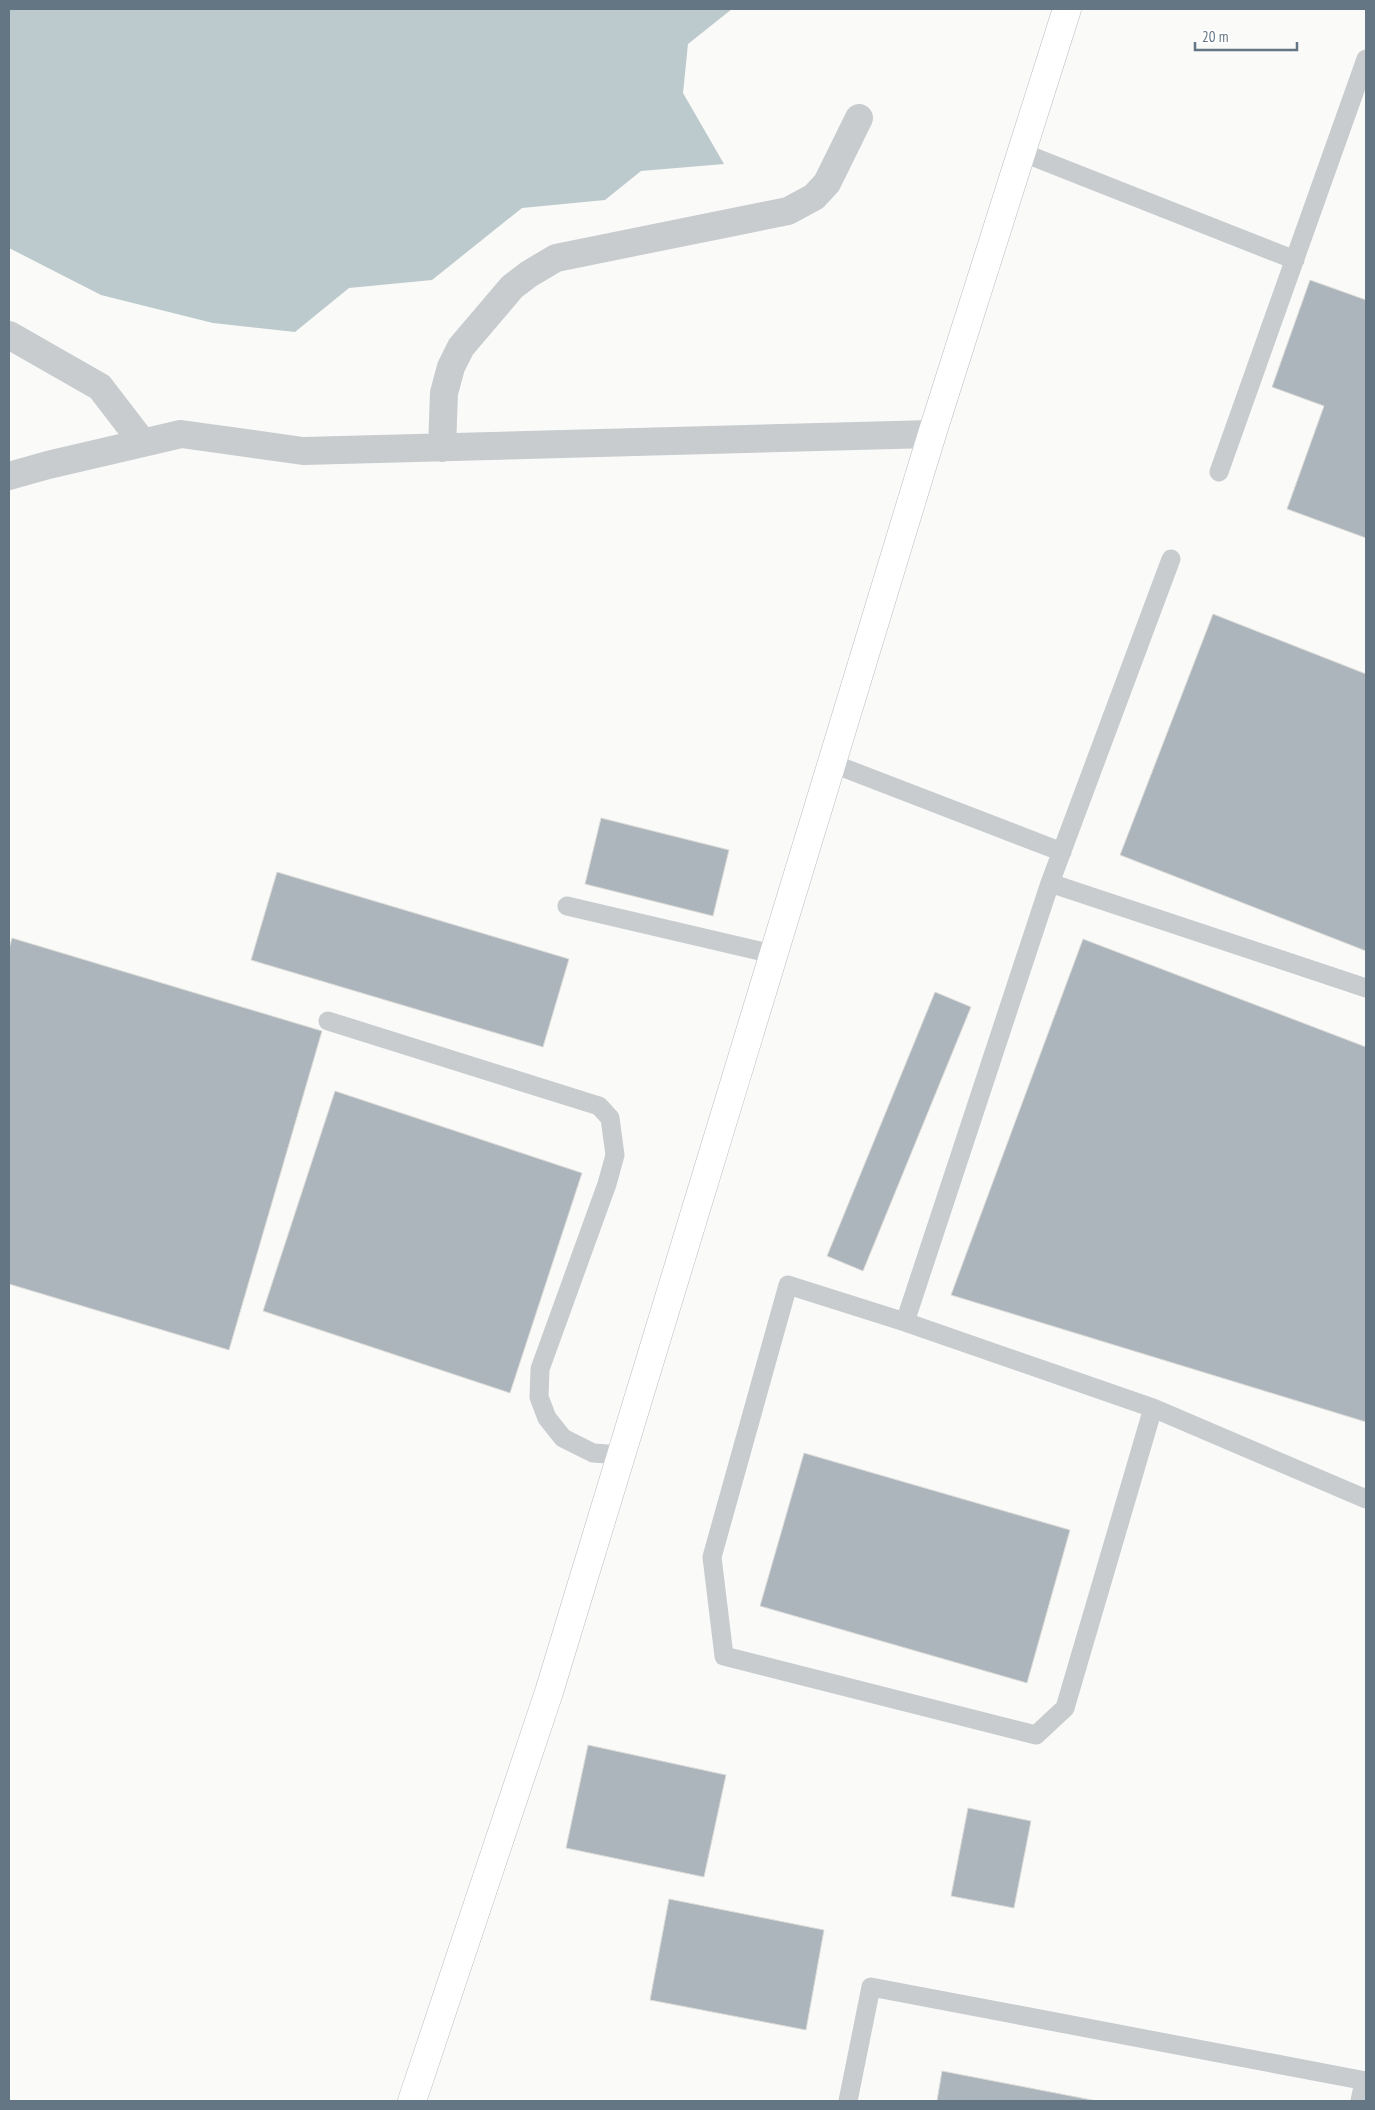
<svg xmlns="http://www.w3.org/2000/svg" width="1375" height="2110" font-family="'PT Sans Narrow',sans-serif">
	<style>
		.water { fill: #bdcacd }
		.building { fill: #acb5bb; stroke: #dcdcda }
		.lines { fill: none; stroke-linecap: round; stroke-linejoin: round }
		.secondary-casing { stroke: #b8bec2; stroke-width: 29 }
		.lane { stroke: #c8cccf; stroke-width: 19 }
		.street { stroke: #c8cccf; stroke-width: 28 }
		.secondary { stroke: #fff; stroke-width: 28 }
	</style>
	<rect width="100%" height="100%" fill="#fafaf8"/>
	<path class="water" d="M9,9H732L688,44L683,93L724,164L641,171L605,200L522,208L432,280L349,288L295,332L213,323L101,295L9,248Z"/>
	<path class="building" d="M1310,280L1366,300V538L1287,509L1324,406L1272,387Z
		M1213,614L1366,674V951L1120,855Z
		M601,818L729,850L713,916L585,884Z
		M277,872L569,959L543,1047L251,960Z
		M12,938L322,1031L229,1350L9,1284V949Z
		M1083,939L1366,1047V1422L951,1295Z
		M935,992L971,1007L863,1271L827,1256Z
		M335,1091L582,1173L510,1393L263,1311Z
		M804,1453L1070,1530L1027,1683L760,1606Z
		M588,1745L726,1775L704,1877L566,1848Z
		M968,1808L1031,1821L1014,1908L951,1896Z
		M669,1899L824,1930L806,2030L650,2000Z
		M942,2071L1097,2101H937Z"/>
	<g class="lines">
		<g class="secondary-casing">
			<path id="secondary" d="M412,2101L549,1692L932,434L1067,9"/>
		</g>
		<path class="lane" d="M1021,152L1295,260
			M1219,472L1366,59
			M1171,559L1050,883L905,1322L1153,1408L1366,1499
			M831,763L1062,852
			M1050,883L1366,988
			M567,906L773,954
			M328,1021L599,1106L610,1118L615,1155L607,1184L540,1369L539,1397L547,1418L563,1438L593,1453L621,1455
			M905,1322L788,1285L712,1557L724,1656L1036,1735L1065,1708L1153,1408
			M848,2101L871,1987L1366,2081
			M1360,2101L1364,2081"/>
		<path class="street" d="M9,335L100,387L143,443
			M442,448L444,393L451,367L461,347L512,287L529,274L556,258L788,211L814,197L827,183L859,118
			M9,476L48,465L181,434L303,451L932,434"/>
		<use href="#secondary" class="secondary"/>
	</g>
	<rect width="1375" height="2110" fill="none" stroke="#647683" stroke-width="20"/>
	<path d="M1195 42v8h102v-8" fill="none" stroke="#647683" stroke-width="2.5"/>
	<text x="1202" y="42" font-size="15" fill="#647683" stroke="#ffffff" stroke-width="4" paint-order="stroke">20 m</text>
</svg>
